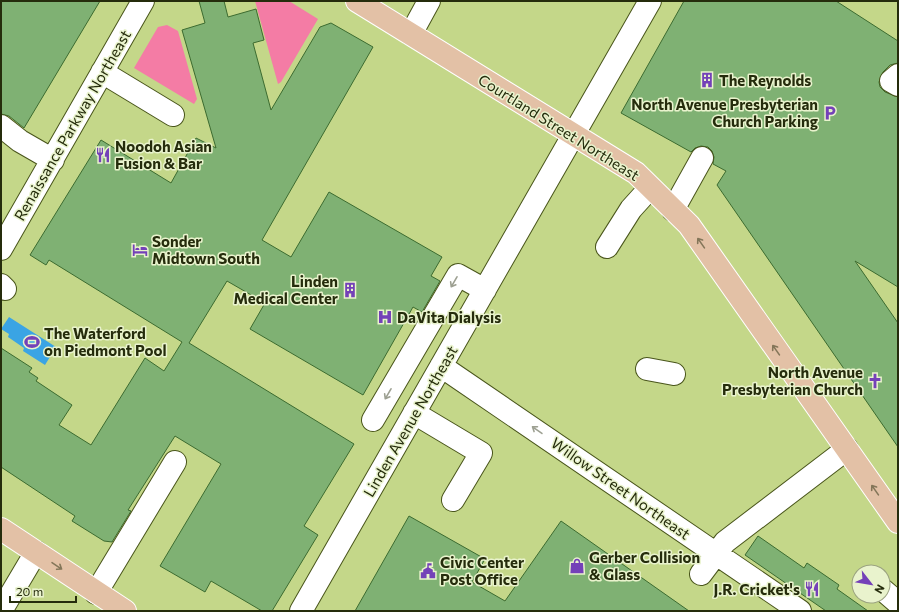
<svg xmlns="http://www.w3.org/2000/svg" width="899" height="612" font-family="Commissioner,sans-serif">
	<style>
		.green { fill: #f47ca5 }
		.water { fill: #3aa4e4 }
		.building { fill: #7fb173; stroke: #3c6b30 }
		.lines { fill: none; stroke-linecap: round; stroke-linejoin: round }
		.minor-casing { stroke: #49551b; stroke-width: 24 }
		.major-casing { stroke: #fff; stroke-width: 24 }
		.minor { stroke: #fff; stroke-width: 22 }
		.major { stroke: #e3c1a6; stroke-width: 22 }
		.oneway { stroke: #847659 }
		.oneway2 { stroke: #9da092 }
		.labels { text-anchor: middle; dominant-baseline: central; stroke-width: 3; stroke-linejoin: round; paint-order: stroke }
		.poi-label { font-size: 15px; font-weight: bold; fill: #252c0c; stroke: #e9f3cd; text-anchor: start }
		.street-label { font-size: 15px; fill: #252c0c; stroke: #e9f3cd }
	</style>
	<rect width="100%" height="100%" fill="#c4d789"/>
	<path class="green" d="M255,1H289L318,19L281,82L278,84Z
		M167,25L178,31L197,99L194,104L134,68L158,27Z"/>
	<path class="water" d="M9,317L56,347L45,365L23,351L24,348L8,337L9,334L1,329Z"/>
	<path class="building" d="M1,1H100L24,128L9,116L1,114Z
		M199,1H224L228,17L256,9L264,40L253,43L271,110L320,27L331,23L373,47L262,240L291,257L329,192L442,257L431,276L440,281L422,312L413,307L363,395L250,329L265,303L227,281L189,343L354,444L304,526L318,535L272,611H262L211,581L205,592L160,566L221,464L175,436L128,510L131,511L112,542L104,541L72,521L75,516L1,467V348L32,368L29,372L38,378L36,381L72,405L59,425L91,445L145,358L164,371L182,342L49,260L46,265L30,255L101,140L171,183L196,138L216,148L182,30L205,23Z
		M684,1H836L898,41V63L890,65L883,72L879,82L880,87L885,92L898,97V287L855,261L898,323V447L717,185L726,171L713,164L714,157L712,151L708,147L701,146L695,148L691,152L621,113Z
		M409,516L485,559L472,582L505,601L561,521L689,611H355Z
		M758,536L804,568L807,563L839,585L837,589L868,611H826L745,555Z"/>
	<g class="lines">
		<g class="minor-casing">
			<path id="minor" d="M411,34L429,1
				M102,72L173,115
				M898,75L891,81L898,85
				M1,126L20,141L53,160
				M673,210L702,158
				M607,247L631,209L650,188
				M1,249L143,1
				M1,285L5,289
				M441,366L800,611
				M647,369L674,374
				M414,413L481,453L453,500
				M373,420L458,275L485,290
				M701,574L725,542L847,449
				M883,590L898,603
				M96,593L175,462
				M1,611L36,552
				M301,611L650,1"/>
		</g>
		<g class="major-casing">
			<path id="major" d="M357,1L636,173L689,225L898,522
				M1,529L125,611"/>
		</g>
		<use href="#minor" class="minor"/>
		<use href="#major" class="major"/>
	</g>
	<defs><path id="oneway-shaft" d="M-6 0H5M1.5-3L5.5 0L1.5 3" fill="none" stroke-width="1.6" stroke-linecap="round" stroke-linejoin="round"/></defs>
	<g class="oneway">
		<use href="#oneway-shaft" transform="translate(701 243) rotate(-125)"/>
		<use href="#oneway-shaft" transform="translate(776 350) rotate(-125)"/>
		<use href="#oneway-shaft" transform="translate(875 490) rotate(-125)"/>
		<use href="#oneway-shaft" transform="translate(57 566) rotate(34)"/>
	</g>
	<g class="oneway2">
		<use href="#oneway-shaft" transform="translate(454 282) rotate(120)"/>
		<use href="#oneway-shaft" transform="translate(388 394) rotate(120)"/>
		<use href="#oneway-shaft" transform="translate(537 430) rotate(-145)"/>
	</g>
	<defs>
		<g id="building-bare" transform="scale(1.2)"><path d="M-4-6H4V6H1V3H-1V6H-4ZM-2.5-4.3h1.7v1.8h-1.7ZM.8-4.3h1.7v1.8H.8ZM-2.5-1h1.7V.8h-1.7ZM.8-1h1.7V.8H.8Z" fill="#7441b8" stroke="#e9f3cd" stroke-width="2.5" paint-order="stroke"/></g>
		<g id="parking-bare" transform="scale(1.2)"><path d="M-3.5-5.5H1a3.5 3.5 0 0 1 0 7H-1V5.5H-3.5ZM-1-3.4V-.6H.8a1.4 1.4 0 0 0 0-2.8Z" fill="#7441b8" stroke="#e9f3cd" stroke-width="2.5" paint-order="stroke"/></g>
		<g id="restaurant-bare" transform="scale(1.2)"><path d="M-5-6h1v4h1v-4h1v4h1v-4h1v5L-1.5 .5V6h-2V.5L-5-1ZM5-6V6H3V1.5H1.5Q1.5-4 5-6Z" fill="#7441b8" stroke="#e9f3cd" stroke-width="2.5" paint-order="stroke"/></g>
		<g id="hotel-bare" transform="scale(1.2)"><path d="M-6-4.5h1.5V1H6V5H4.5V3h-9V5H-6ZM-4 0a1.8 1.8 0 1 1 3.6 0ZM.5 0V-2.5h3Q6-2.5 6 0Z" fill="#7441b8" stroke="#e9f3cd" stroke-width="2.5" paint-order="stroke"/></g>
		<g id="hospital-bare" transform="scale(1.2)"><path d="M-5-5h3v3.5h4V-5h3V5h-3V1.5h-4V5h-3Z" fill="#7441b8" stroke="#e9f3cd" stroke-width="2.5" paint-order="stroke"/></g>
		<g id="stadium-bare" transform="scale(1.2)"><path d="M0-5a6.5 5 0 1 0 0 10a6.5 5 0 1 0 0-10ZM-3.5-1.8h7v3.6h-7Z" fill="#7441b8" stroke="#e9f3cd" stroke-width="2.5" paint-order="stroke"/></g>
		<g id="church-bare" transform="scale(1.2)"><path d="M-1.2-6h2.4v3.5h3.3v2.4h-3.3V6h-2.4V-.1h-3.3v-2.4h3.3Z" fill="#7441b8" stroke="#e9f3cd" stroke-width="2.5" paint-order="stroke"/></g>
		<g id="shop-bare" transform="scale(1.2)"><path d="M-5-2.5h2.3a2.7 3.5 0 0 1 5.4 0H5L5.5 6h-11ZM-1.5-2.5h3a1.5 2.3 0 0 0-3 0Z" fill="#7441b8" stroke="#e9f3cd" stroke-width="2.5" paint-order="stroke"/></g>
		<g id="civic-bare" transform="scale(1.2)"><path d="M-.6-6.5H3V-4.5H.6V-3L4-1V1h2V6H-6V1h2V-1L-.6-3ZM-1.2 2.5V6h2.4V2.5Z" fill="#7441b8" stroke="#e9f3cd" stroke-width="2.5" paint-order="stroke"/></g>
	</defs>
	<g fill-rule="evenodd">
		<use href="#building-bare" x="707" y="80"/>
		<use href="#parking-bare" x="830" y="113"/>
		<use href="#restaurant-bare" x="103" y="155"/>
		<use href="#hotel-bare" x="140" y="250"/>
		<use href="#building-bare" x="350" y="290"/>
		<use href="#hospital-bare" x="385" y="317"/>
		<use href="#stadium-bare" x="32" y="342"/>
		<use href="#church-bare" x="875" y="381"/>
		<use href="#shop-bare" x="577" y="566"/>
		<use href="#civic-bare" x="428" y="571"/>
		<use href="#restaurant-bare" x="812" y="589"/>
	</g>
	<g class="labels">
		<g class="poi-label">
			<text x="719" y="80">The Reynolds</text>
			<text x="818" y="104" text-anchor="end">North Avenue Presbyterian<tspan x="818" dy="17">Church Parking</tspan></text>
			<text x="115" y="146">Noodoh Asian<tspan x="115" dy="17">Fusion &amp; Bar</tspan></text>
			<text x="152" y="241">Sonder<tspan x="152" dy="17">Midtown South</tspan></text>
			<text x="338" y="281" text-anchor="end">Linden<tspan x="338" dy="17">Medical Center</tspan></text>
			<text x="397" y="317">DaVita Dialysis</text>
			<text x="44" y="333">The Waterford<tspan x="44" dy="17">on Piedmont Pool</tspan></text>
			<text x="863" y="372" text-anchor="end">North Avenue<tspan x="863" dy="17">Presbyterian Church</tspan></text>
			<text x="589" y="557">Gerber Collision<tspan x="589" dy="17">&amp; Glass</tspan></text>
			<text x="440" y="562">Civic Center<tspan x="440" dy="17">Post Office</tspan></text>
			<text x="800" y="589" text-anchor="end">J.R. Cricket's</text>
		</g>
		<g class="street-label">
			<text transform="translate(72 125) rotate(-60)">Renaissance Parkway Northeast</text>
			<text transform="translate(559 127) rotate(32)">Courtland Street Northeast</text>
			<text transform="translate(410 421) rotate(-60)">Linden Avenue Northeast</text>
			<text transform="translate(621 488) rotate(35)">Willow Street Northeast</text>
		</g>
	</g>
	<rect width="899" height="612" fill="none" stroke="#252c0c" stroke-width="4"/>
	<g transform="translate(871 584) rotate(121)"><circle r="19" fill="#e9f3cd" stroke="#9ba380"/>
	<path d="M0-3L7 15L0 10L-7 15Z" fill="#7441b8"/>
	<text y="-6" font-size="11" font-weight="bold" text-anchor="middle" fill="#252c0c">N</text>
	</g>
	<path d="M10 596v6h66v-6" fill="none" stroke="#252c0c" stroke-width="2"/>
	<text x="16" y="596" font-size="12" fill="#252c0c" stroke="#e9f3cd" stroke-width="3" paint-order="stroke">20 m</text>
</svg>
